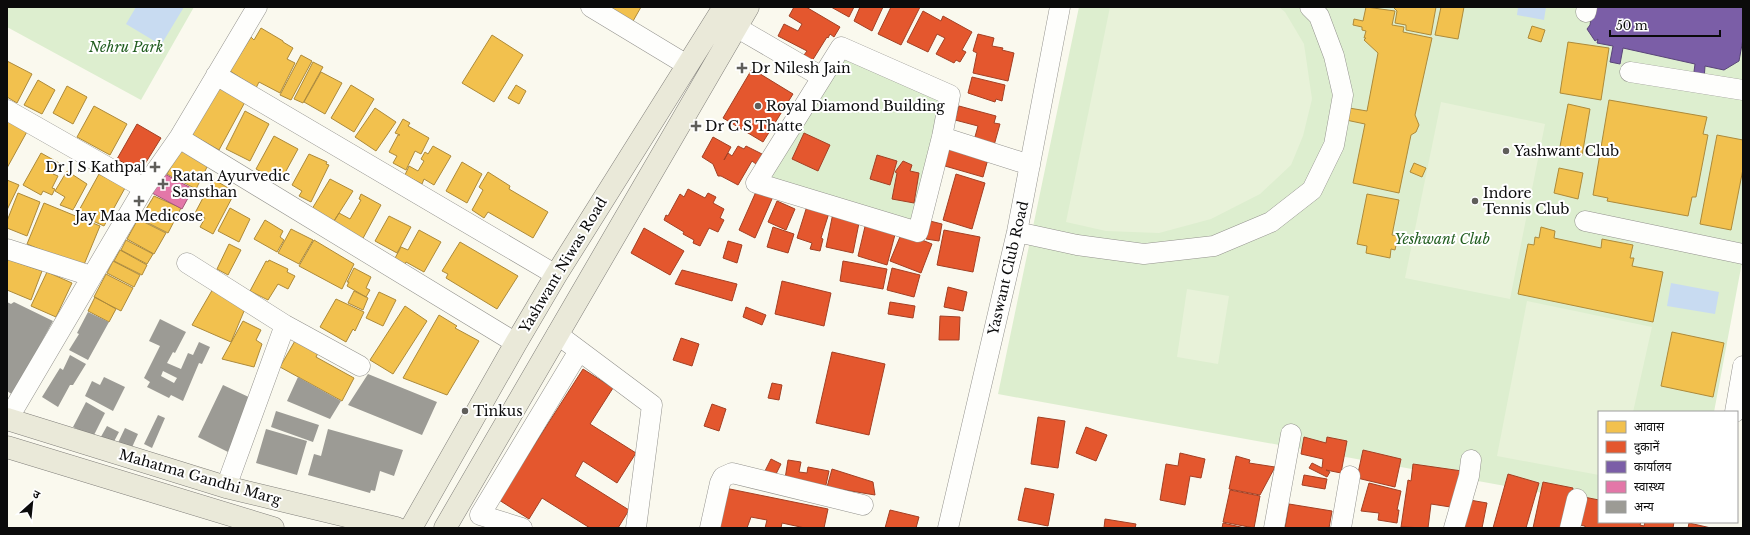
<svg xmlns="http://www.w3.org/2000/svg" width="1750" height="535" font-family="'Libre Baskerville','Noto Sans Devanagari',serif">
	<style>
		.green { fill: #ddeecf }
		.pitch { fill: #e8f2d9 }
		.water { fill: #c8dbf1 }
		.homes { fill: #f2c14e; stroke: #ad8a3a }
		.shops { fill: #e4572e; stroke: #a34024 }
		.offices { fill: #7b5ea7; stroke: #594578 }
		.health { fill: #e377a8; stroke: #a25779 }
		.building { fill: #9c9b95; fill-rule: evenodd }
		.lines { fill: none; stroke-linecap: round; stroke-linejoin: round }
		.minor-casing { stroke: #93928d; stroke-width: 21 }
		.major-casing { stroke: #807f7a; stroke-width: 23 }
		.minor { stroke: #fefefc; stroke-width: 20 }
		.major { stroke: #eae9d9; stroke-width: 22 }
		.poi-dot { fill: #5f5e5a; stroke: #fff; stroke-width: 1.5 }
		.labels { text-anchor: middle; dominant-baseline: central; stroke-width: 4; stroke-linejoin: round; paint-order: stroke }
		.park-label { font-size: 14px; font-style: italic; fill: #225e20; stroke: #fff }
		.poi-label { font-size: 14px; fill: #0b0b0b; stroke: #fff; text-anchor: start }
		.street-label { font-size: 14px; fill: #0b0b0b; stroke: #fff }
	</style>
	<rect width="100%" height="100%" fill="#faf9ee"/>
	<path class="green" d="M7,7H194L141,100L7,27Z
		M1079,7H1743V257L1714,412H1599V503L998,394Z
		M841,47L950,95L918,232L756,183Z"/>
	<path class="pitch" d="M1110,7H1279L1285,12L1304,44L1312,99L1303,136L1291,165L1260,194L1211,219L1159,233L1106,231L1066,222Z
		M1441,102L1545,124L1510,299L1405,278Z
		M1187,289L1229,296L1218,364L1177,357Z
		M1527,301L1652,327L1633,412H1599V475L1497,456Z"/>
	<path class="water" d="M136,7H184L161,45L126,24Z
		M1518,7H1546L1544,20L1517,15Z
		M1671,283L1719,292L1715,314L1667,306Z"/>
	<path class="homes" d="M589,7H641L628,30Z
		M1366,7L1395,11L1392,25L1404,27L1403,32L1432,38L1415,115L1419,125L1416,132L1411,135L1399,193L1353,183L1365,124L1346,120L1349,108L1367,111L1378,53L1364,40L1366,38H1364L1366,31L1362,30V27L1353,25L1354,19L1363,21Z
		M1393,7H1436L1431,35L1406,30V25L1395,23L1397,11Z
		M1441,7H1464L1458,39L1435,35Z
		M1532,26L1545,30L1541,42L1528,38Z
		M261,28L283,41V42L293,48L287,59L295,63L280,93L259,82L256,88L230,71L251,37L254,40Z
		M492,35L523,55L494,102L462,83Z
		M1568,42L1609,48L1601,100L1560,93Z
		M301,55L312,61L291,100L280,95Z
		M7,61L32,74L17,103L7,97Z
		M313,62L323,67L303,103L294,99Z
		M321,72L342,83L325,114L304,102Z
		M38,80L55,90L42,114L24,105Z
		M351,85L374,99L354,132L331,118Z
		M516,85L526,91L519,104L508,98Z
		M67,86L87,97L73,124L53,113Z
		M217,87L245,102L219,150L191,134Z
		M1609,100L1707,117L1703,134L1708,135L1696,197H1692L1688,216L1607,201L1608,198L1593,195Z
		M1568,104L1590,109L1582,156L1559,152Z
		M94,106L127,124L110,155L77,137Z
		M375,108L396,122L376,151L355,137Z
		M245,111L269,124L250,161L226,149Z
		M403,119L410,123L408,126L429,138L421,154L415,151L406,170L393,163L397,156L389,152L398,135H400L395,133Z
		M7,121L29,128L7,168Z
		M1717,135L1743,140V169L1731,230L1700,224Z
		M274,136L298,149L280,182L256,169Z
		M433,146L451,156L434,185L424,179L422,184L405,175L409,166L418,171L424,161L421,159L425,152L428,154Z
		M180,150L208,165L196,189L167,174Z
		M41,153L59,163L53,174L58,176L52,188L55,189L52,195L43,191L41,195L23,185Z
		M309,154L327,162L326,164L329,165L311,202L299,196L302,191L292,185Z
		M462,162L482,174L467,203L446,191Z
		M1414,163L1426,168L1422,177L1410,172Z
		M1559,168L1583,173L1578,199L1554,193Z
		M67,171L87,184L73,210L60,205L65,197L55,191Z
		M488,172L510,186L509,189L548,212L533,238L488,212L484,218L472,210L483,190L479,187Z
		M99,174L125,188L104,226L77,214Z
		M213,179L235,192L213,234L200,227L205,218L195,213Z
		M330,179L353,191L334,221L312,209Z
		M7,180L19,185L7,210Z
		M18,193L40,202L27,236L7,228V221Z
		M361,194L381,205L361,242L331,226L339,213L350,219L361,200L359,199Z
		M1367,194L1399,200L1392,235L1398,236L1395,250L1391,249L1390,258L1366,253L1367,246L1357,244Z
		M154,196L181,208L168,233L140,219Z
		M44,203L100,226L83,267L27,244Z
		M230,208L250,219L239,242L218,231Z
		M389,216L411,227L397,253L375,241Z
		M138,219L166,233L154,254L127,239Z
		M265,220L283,231L280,237L284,240L277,252L254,239Z
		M1541,227L1555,231L1554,238L1601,248L1602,239L1633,245L1630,258H1634L1632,266L1663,272L1653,322L1518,294L1528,244L1534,245L1535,237L1539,238Z
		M291,229L313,240L299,264L278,253Z
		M419,230L441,242L424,272L406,262L404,266L394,260L401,247L408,250Z
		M126,240L153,254L147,264L121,250Z
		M314,240L354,264L342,289L299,266Z
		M460,242L518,276L497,309L446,278L448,274L442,271Z
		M229,244L241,250L228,275L217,269Z
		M120,250L147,265L142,275L114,261Z
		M7,259L42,271L31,300L7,290Z
		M269,260L288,269L287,272L295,276L288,289L278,284L268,300L250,291L266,261L268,262Z
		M113,261L140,275L134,287L107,273Z
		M354,268L371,277L366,288L370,290L366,297L347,286L349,282H347Z
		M47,272L72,283L56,317L31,306Z
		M106,274L133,288L121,311L94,297Z
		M214,287L247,304L231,342L192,325Z
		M354,291L368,298L363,310L348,303Z
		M379,292L396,300L383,326L366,318Z
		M95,297L116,309L109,322L88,311Z
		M336,299L364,312L355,331L353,329L346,342L320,327Z
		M405,306L427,321L393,374L370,360Z
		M439,315L457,326L455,328L479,341L447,395L403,378Z
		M243,321L261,330L256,340L262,344L254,367L222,359Z
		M1672,332L1724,343L1713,397L1661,386Z
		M296,339L319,351L316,357L354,378L342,401L280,367Z"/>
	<path class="shops" d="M794,7H806L840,27L834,37L830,34L828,38L827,37L812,61L804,55L807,51L778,36L784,24L798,31L802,24L789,16Z
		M831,7H854L849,17Z
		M860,7H883L872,31L854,21Z
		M891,7H920L901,45L878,34Z
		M923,11L941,21L943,16L972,32L962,50L966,52L960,62L956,60L954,63L936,54L945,38L937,34L928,52L907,42Z
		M978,34L994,38L992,46L1003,48L1002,50L1014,53L1008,81L973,73L977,53L973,51Z
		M752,69L793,94L763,142L723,118Z
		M972,77L1005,85L1002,101L996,99L995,102L968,93Z
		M959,106L996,116L994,123L1000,124L993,149L973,144L978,126L955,120Z
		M137,124L161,138L140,172L117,159Z
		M804,133L830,145L818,171L792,159Z
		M713,137L731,147L724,160L728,153L732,156L738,146L744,149L746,146L762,154L756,164L752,161L738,185L721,176H718L713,164L702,157Z
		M944,146L988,159L983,177L938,164Z
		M877,155L897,161L890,185L870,179Z
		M903,161L912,165L910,171L919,173L914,203L892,199L897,173L895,172Z
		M956,174L985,183L972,229L943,220Z
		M759,185L775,192L755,238L739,230Z
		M688,189L705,198L708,193L716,197L713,203L724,209L720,218L724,220L718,232L709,228L700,246L693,243L694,240L683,234L684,232L664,220L666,215L668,216L680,194L684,197Z
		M777,201L795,209L786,230L768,222Z
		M807,206L829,213L821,238L823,239L820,251L810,249L812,243L797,238Z
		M833,213L860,218L853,253L826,247Z
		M867,218L897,227L887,265L858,256Z
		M930,221L942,224L939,241L926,239Z
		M773,227L794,234L788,253L767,247Z
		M644,228L684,251L670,275L631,253Z
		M944,230L980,237L973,272L937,265Z
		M902,232L932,244L921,273L890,261Z
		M728,241L742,245L737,263L723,258Z
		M843,261L887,269L883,289L840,281Z
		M892,268L920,275L914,297L887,290Z
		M682,270L737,284L732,301L675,284Z
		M782,281L831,293L824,326L775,314Z
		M948,287L967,292L963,311L944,307Z
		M890,302L915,306L913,318L888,314Z
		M746,307L766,315L762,325L743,317Z
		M940,316L960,317L959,340H939Z
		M681,338L699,344L692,366L673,360Z
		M832,352L885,364L869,435L816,423Z
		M583,369L613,388L590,424L636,453L617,483L583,461L575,476L629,510L618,528H590L542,498L529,519L499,500Z
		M772,383L782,385L779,400L768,398Z
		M712,404L726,409L719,431L704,426Z
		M1038,417L1065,421L1058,468L1031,464Z
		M1086,427L1107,435L1096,461L1076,453Z
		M1304,437L1326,443L1327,437L1347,441L1341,473L1326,470L1330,472L1327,477L1309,468L1312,463L1322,468L1323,459L1301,454Z
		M1363,450L1401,459L1395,487L1357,478Z
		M1180,453L1205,459L1201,478L1190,476L1185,505L1160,500L1166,464L1178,466Z
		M1236,456L1250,460L1249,463L1275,467L1260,495L1229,489Z
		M771,459L781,464L772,482L761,479Z
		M788,460L801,462L799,472L807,473L808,467L829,471L824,494L784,485Z
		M1413,464L1462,471L1457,508L1431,504L1428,528L1401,527L1408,480L1411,481Z
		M832,469L873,482L875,495L827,487Z
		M1508,474L1539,483L1526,528H1493Z
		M1304,475L1327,479L1325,489L1302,485Z
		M1543,482L1573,488L1564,528H1533Z
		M1369,483L1401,491L1397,510H1399L1397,523L1378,520L1379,513L1361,511Z
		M715,486L828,509L824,528H805L782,523L781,528H765L767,520L751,517L747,528H705Z
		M1025,488L1054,494L1048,526L1018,520Z
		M1230,490L1260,496L1254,528L1223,522Z
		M1584,497L1599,500V522H1641L1640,525L1644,526L1645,522H1674L1673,528H1585V526L1578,525Z
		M1464,499L1487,503L1482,528H1462Z
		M1289,504L1332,511L1329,528H1285Z
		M890,510L919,517L916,528H885Z
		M1105,519L1136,524L1135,528H1104Z
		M1223,523L1245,528H1222Z
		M1689,523L1711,528H1688Z"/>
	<path class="offices" d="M1593,7H1743V39L1739,61L1724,70L1705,66L1704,80L1693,79L1695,64L1623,48L1620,64L1610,62L1613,46L1597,43L1598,39L1595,41L1587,29L1590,25Z"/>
	<path class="health" d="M163,173L193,189L182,209L152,193Z"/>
	<path class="building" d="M7,302L11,304L14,302L53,321L13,395L7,391Z
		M88,312L109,322L88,360L69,350L79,334L77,333Z
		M160,319L186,332L175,353L173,352L167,363L181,369L188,353L193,355L199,342L210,347L202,364L199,363L183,401L171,395L169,398L147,387L150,382L144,378L160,346L149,341ZM163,371L177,378L174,383L161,376Z
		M70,355L86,364L73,385H70L58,407L42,397L60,368L63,370Z
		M368,374L437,402L422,435L348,405Z
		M104,377L125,387L113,411L85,396L92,381L100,385Z
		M298,377L341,401L330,419L287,401Z
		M223,385L253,399L228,452L198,437Z
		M86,402L105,413L93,437L73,427Z
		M276,411L319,425L313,442L271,427Z
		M158,415L165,418L152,448L144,444Z
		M107,426L119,432L110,449L98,442Z
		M125,428L138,434L129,454L116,447Z
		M266,429L307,441L297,475L256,463Z
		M328,429L403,450L394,476L380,471L375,491L371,490L370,493L308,475L314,454L321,456Z"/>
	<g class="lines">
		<g class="minor-casing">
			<path id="minor" d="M591,7L687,65
				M1586,12L1587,7
				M736,27L822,77
				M841,47L950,95L942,137L918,232L756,183Z
				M1630,72L1743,90
				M216,75L556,275
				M7,110L144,188
				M942,137L1030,165
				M179,138L516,343
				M1585,221L1743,254
				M1017,232L1077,245L1144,254L1214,246L1271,222L1312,190L1334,145L1343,95L1334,56L1319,16L1310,7
				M7,249L91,276
				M187,263L285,325L360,366
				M557,334L652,405L636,528
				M1735,412L1743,366
				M8,419L144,188L179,138L257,7
				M226,487L285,325
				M522,528L480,515L579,351
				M710,528L720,483L723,477L732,473L863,505
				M948,528L1017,232L1060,7
				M1274,528L1291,434
				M1341,528L1350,476
				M1454,528L1469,476L1471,460
				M1570,528L1577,499"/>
		</g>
		<g class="major-casing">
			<path id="major" d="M7,419L226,487L396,528
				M7,447L273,528
				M411,528L516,343L556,275L724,7
				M445,528L748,7"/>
		</g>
		<use href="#minor" class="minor"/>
		<use href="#major" class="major"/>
	</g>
	<g class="poi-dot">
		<path d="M740 62h4v4h4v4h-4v4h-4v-4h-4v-4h4z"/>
		<circle cx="758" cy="106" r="4"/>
		<path d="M694 120h4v4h4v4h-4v4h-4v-4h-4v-4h4z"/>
		<circle cx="1506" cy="151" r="4"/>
		<path d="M153 161h4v4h4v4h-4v4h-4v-4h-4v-4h4z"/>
		<path d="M161 178h4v4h4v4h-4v4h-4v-4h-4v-4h4z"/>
		<path d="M137 195h4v4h4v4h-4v4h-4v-4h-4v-4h4z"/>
		<circle cx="1475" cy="201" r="4"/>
		<circle cx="465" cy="411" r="4"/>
	</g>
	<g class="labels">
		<g class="park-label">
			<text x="126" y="47">Nehru Park</text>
			<text x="1442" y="239">Yeshwant Club</text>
		</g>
		<g class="poi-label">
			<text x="751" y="68">Dr Nilesh Jain</text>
			<text x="766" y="106">Royal Diamond Building</text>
			<text x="705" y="126">Dr C S Thatte</text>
			<text x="1514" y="151">Yashwant Club</text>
			<text x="146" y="167" text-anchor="end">Dr J S Kathpal</text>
			<text x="172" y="176">Ratan Ayurvedic<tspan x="172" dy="16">Sansthan</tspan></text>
			<text x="1483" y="193">Indore<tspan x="1483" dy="16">Tennis Club</tspan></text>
			<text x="139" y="216" text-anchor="middle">Jay Maa Medicose</text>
			<text x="473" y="411">Tinkus</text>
		</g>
		<g class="street-label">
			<text transform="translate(563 265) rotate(-59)">Yashwant Niwas Road</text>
			<text transform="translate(1008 268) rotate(-77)">Yaswant Club Road</text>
			<text transform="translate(200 477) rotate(16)">Mahatma Gandhi Marg</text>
		</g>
	</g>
	<rect width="1750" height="535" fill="none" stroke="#0b0b0b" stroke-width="16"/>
	<rect x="1598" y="411" width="140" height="112" fill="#ffffff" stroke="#9d9d9d"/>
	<rect x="1606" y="421" width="20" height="12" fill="#f2c14e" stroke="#9d9d9d"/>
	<text x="1634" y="431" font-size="12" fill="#0b0b0b">आवास</text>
	<rect x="1606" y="441" width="20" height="12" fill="#e4572e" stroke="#9d9d9d"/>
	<text x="1634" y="451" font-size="12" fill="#0b0b0b">दुकानें</text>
	<rect x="1606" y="461" width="20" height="12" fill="#7b5ea7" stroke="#9d9d9d"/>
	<text x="1634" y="471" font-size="12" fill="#0b0b0b">कार्यालय</text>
	<rect x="1606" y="481" width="20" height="12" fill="#e377a8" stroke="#9d9d9d"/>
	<text x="1634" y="491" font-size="12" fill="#0b0b0b">स्वास्थ्य</text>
	<rect x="1606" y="501" width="20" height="12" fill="#9c9b95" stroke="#9d9d9d"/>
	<text x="1634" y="511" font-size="12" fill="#0b0b0b">अन्य</text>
	<g transform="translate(32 503) rotate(27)" stroke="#ffffff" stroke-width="3" paint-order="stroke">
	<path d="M0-3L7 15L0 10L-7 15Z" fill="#0b0b0b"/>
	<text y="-6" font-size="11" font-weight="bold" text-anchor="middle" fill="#0b0b0b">उ</text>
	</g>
	<path d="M1610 30v6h110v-6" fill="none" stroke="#0b0b0b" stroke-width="2"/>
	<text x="1616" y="30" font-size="12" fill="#0b0b0b" stroke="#ffffff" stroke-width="3" paint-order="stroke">50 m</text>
</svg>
